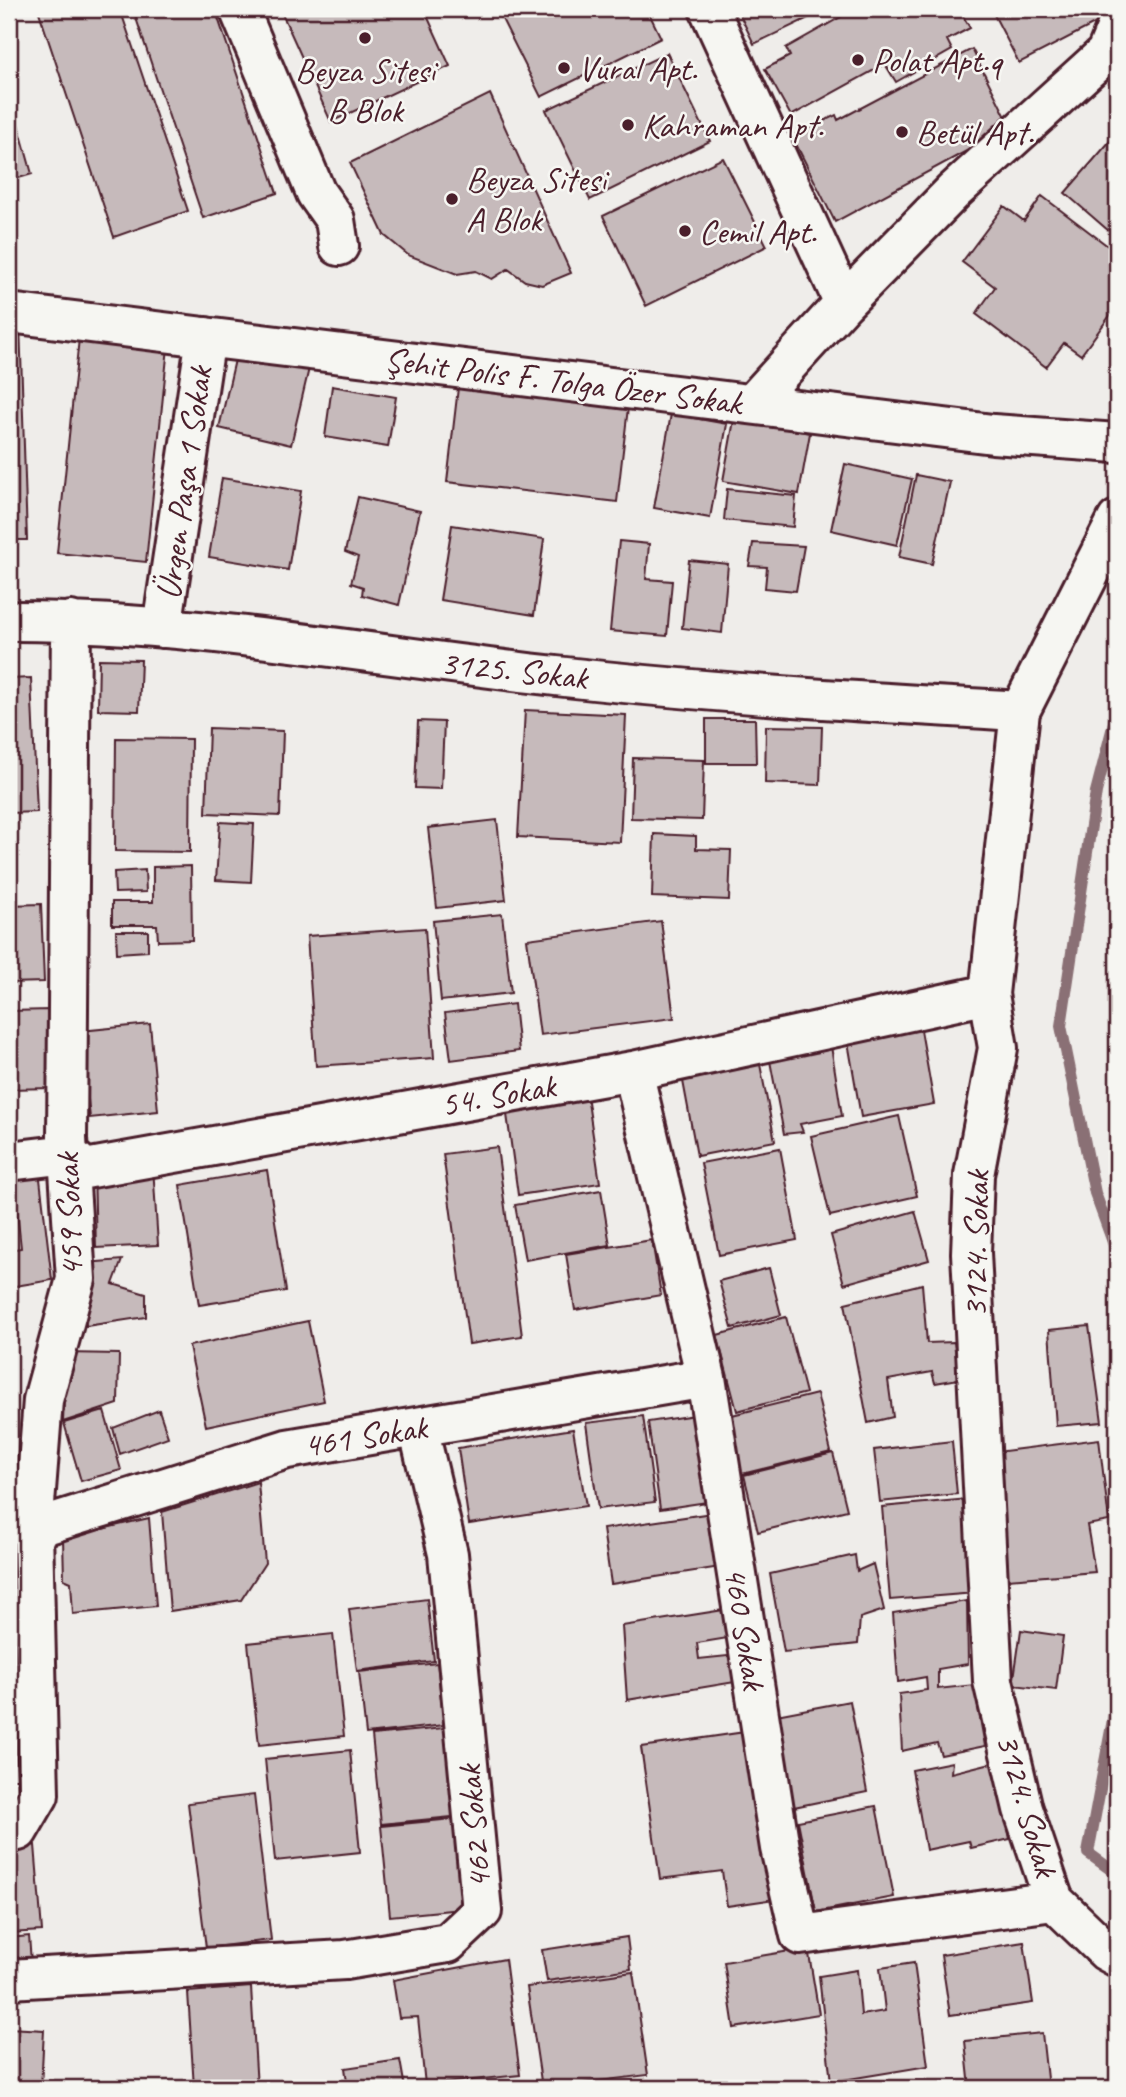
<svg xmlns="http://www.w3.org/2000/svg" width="1126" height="2097" font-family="Caveat,sans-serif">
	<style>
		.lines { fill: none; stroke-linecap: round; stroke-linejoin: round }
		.stream { stroke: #8a6f74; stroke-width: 12 }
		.building { fill: #c6babb; stroke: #4a1f2b; stroke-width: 2 }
		.minor-casing { stroke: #4a1f2b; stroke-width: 44 }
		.minor { stroke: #f6f6f2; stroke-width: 38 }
		.poi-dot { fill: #4a1f2b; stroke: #f6f6f2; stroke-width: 2.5 }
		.labels { text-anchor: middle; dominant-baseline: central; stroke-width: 5; stroke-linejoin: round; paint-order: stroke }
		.poi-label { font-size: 35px; fill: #4a1f2b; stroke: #f6f6f2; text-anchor: start }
		.street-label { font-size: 35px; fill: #4a1f2b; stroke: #f6f6f2 }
	</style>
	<rect width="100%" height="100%" fill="#efedea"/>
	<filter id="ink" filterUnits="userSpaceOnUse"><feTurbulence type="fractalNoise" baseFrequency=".0143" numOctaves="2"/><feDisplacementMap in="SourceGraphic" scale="14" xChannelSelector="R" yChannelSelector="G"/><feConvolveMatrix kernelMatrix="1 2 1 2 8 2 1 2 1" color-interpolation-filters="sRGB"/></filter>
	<g filter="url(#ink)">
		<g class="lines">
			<path class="stream" d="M1117,711L1096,792L1061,1026L1095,1193L1117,1253
				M1117,1698L1088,1853L1117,1874"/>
		</g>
		<path class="building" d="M38,9H120L188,211L114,237Z
			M133,9H215L277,193L203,218Z
			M280,9H424L450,66L331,122Z
			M497,9H647L661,38L541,97Z
			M737,9H827L754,44Z
			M855,9H959L970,28L947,40L952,50L896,82L885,64L791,116L765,69L790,56L786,48Z
			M991,9H1101L1106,18L1019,63Z
			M972,49L1011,127L835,222L792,136L836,115L838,120Z
			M667,53L710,141L590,200L546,110Z
			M9,91L32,174L9,181Z
			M490,94L571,273L542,285L525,281L508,269L492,279L476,271L457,274L408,255L384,235L350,163Z
			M1117,133V238L1065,193Z
			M723,158L767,246L646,306L603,216Z
			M1042,196L1117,253V306L1081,355L1064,343L1046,367L976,314L995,287L962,262L1004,206L1024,221Z
			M9,322H20L27,540H9Z
			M79,338L168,347L146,562L57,553Z
			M238,347L310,364L291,445L219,428Z
			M459,379L629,399L617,502L447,482Z
			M332,386L396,397L388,447L325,437Z
			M671,414L727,424L710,518L654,508Z
			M734,420L810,433L799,494L723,481Z
			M845,464L912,479L897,545L831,530Z
			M916,475L950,482L932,564L899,557Z
			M222,478L301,491L288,570L209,557Z
			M727,489L796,496L793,527L724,520Z
			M358,497L420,511L399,605L362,595L363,587L351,583L358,557L345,552Z
			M452,525L544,539L534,615L440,600Z
			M619,541L649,544L646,579L672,581L667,636L610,631Z
			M753,543L804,546L796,591L765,588L767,567L749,566Z
			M689,560L728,564L722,633L682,628Z
			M99,659L141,660L139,711L98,710Z
			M31,678L37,812L9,813V679Z
			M525,710L626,715L620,842L518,837Z
			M706,719H755L756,763H706Z
			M418,721L444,722L441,789L415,788Z
			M766,726L822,727L820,785L765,783Z
			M209,728L283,731L280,816L206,813Z
			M116,738L191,739L190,852L115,851Z
			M633,758L704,760L702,820L631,818Z
			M497,820L506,900L437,908L428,828Z
			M220,822L254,824L251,882L216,880Z
			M654,834L696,836V849L731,850L729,900L652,897Z
			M191,866L192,940L158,941L157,925H112V902H153V867Z
			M145,870L146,892L115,893L114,872Z
			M41,904L44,982L9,983V905Z
			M502,914L511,993L441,1001L433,921Z
			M661,921L674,1018L540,1035L527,939Z
			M425,928L434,1058L316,1066L307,936Z
			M116,931H148V951L117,953Z
			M514,1004L519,1051L451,1060L445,1013Z
			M50,1010L52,1088L9,1089V1011Z
			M150,1024L158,1111L90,1118L81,1031Z
			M921,1030L934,1104L861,1117L848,1042Z
			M831,1046L842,1116L800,1124L803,1132L784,1134L770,1061Z
			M757,1049L775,1141L697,1156L680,1065Z
			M587,1095L600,1183L518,1195L506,1107Z
			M899,1116L917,1196L830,1216L811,1136Z
			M497,1147L522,1336L469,1344L443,1154Z
			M780,1148L797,1240L719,1255L701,1163Z
			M38,1162L52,1280L9,1287V1250L21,1248L14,1184L9,1185V1167Z
			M153,1166L158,1245L96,1248L94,1170Z
			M267,1170L286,1291L199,1305L180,1185Z
			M601,1190L610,1245L525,1260L515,1205Z
			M915,1211L929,1260L844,1284L831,1235Z
			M652,1240L661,1295L575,1310L566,1254Z
			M122,1260L113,1284L146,1294V1317L86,1326L85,1263Z
			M769,1268L781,1315L732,1328L719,1281Z
			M922,1284L927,1343L954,1342L959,1379L935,1383L932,1372L888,1380L893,1417L868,1423L845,1303Z
			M786,1317L806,1393L737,1411L717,1335Z
			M308,1321L324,1401L206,1426L189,1346Z
			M1089,1326L1102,1422L1056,1426L1049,1330Z
			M66,1353L119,1354L118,1404L63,1422Z
			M817,1394L831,1452L742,1474L728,1416Z
			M159,1410L168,1437L120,1454L113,1428Z
			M104,1411L121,1470L81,1481L64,1423Z
			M702,1414L714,1501L660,1509L648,1422Z
			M643,1416L655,1502L598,1509L586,1423Z
			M573,1429L586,1506L469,1524L458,1448Z
			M1099,1439L1109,1521L1087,1525L1095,1572L1008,1579L996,1452Z
			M952,1441L957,1494L880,1502L874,1450Z
			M833,1453L847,1510L758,1532L744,1475Z
			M258,1482L265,1563L241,1600L170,1611L162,1512Z
			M968,1499L975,1593L890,1600L882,1507Z
			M719,1512L727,1566L611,1584L603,1529Z
			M14,1516L30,1609L9,1613V1517Z
			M149,1518L156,1606L73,1614L71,1582L64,1579L63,1538Z
			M855,1555L857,1571L873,1564L884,1610L860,1618L858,1644L784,1652L770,1574Z
			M427,1599L434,1661L357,1671L349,1609Z
			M967,1601L968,1664L938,1669V1689L974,1685L985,1746L941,1755L937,1743L902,1751L899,1694L927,1690L926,1677L898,1682L893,1613Z
			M730,1609L734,1637L697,1643L699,1659L737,1655L741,1681L627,1700L622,1626Z
			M1021,1630L1063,1636L1056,1690L1013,1685Z
			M333,1634L344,1736L259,1745L248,1643Z
			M437,1663L444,1725L366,1734L359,1672Z
			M9,1679H12L17,1779H9Z
			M850,1701L867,1792L789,1808L771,1716Z
			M454,1727L462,1816L381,1824L372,1735Z
			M752,1731L775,1899L727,1906L722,1871L660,1879L641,1747Z
			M350,1750L360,1852L275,1861L265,1759Z
			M952,1762L951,1773L995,1762L1010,1839L971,1848L969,1841L926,1850L912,1770Z
			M254,1795L271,1940L206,1948L188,1803Z
			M876,1806L894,1897L816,1912L798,1821Z
			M463,1818L471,1908L390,1916L381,1826Z
			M35,1845L42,1931L9,1933V1847Z
			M29,1936L32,1975L9,1977V1938Z
			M627,1937L631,1969L547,1981L542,1950Z
			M1024,1942L1033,2003L950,2015L941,1955Z
			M808,1948L819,2014L734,2028L724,1962Z
			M505,1959L520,2075L425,2085L418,2017L399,2018L393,1980Z
			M914,1963L928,2066L831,2082L819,1976L857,1970L861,2015L885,2011L880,1968Z
			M633,1972L648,2075L542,2088L527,1987Z
			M251,1987L257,2088H194L188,1992Z
			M9,2028L44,2030L41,2088H9Z
			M1042,2033L1048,2088H970L965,2041Z
			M400,2060L405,2088H348L345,2068Z
			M962,2083V2088H917Z"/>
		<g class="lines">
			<g class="minor-casing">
				<path id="minor" d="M239,9L316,193L335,220L339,246
					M709,9L844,303
					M9,313L993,434L1117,443
					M752,404L844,303L954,191L1106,53L1117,26
					M1117,520L1020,711L989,994L998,1048L974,1175L971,1253L993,1681L1023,1809L1054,1901L1106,1951L1117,1957
					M9,621C192,620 374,656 556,676C710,693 865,702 1020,711
					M162,628L206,337
					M633,1071L706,1378L780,1848L800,1935L1054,1901
					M9,1161L68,1154L85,1169L633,1071L989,994
					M33,1529L287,1449L706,1378
					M9,1833L18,1831L39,1795L33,1529L43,1400L76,1279L67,1139L71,621
					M9,1979L345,1960L448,1943L482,1911L448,1554L418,1427"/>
			</g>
			<use href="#minor" class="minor"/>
		</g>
	</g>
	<g class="poi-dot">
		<circle cx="365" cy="38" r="7"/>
		<circle cx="858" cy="60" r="7"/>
		<circle cx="564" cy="68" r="7"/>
		<circle cx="628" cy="125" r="7"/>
		<circle cx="902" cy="132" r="7"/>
		<circle cx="452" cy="199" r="7"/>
		<circle cx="685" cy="231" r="7"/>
	</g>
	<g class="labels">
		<g class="poi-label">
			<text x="872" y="60">Polat Apt.q</text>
			<text x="578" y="68">Vural Apt.</text>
			<text x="365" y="70" text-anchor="middle">Beyza Sitesi<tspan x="365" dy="40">B Blok</tspan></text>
			<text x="642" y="125">Kahraman Apt.</text>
			<text x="916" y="132">Betül Apt.</text>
			<text x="466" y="179">Beyza Sitesi<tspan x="466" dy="40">A Blok</tspan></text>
			<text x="699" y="231">Cemil Apt.</text>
		</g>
		<g class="street-label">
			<text transform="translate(563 381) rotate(7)">Şehit Polis F. Tolga Özer Sokak</text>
			<text transform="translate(184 483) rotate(-82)">Ürgen Paşa 1 Sokak</text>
			<text transform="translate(514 670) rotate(6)">3125. Sokak</text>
			<text transform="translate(498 1095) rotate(-10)">54. Sokak</text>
			<text transform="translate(69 1215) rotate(-92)">459 Sokak</text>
			<text transform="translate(976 1244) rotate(-89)">3124. Sokak</text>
			<text transform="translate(365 1436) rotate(-9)">461 Sokak</text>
			<text transform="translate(745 1628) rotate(81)">460 Sokak</text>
			<text transform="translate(1027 1805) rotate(74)">3124. Sokak</text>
			<text transform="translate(474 1827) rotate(-95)">462 Sokak</text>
		</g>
	</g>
	<rect width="1126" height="2097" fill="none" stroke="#f6f6f2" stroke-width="35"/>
	<rect x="18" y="18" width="1091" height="2062" fill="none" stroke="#4a1f2b" stroke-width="2.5" filter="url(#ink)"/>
</svg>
